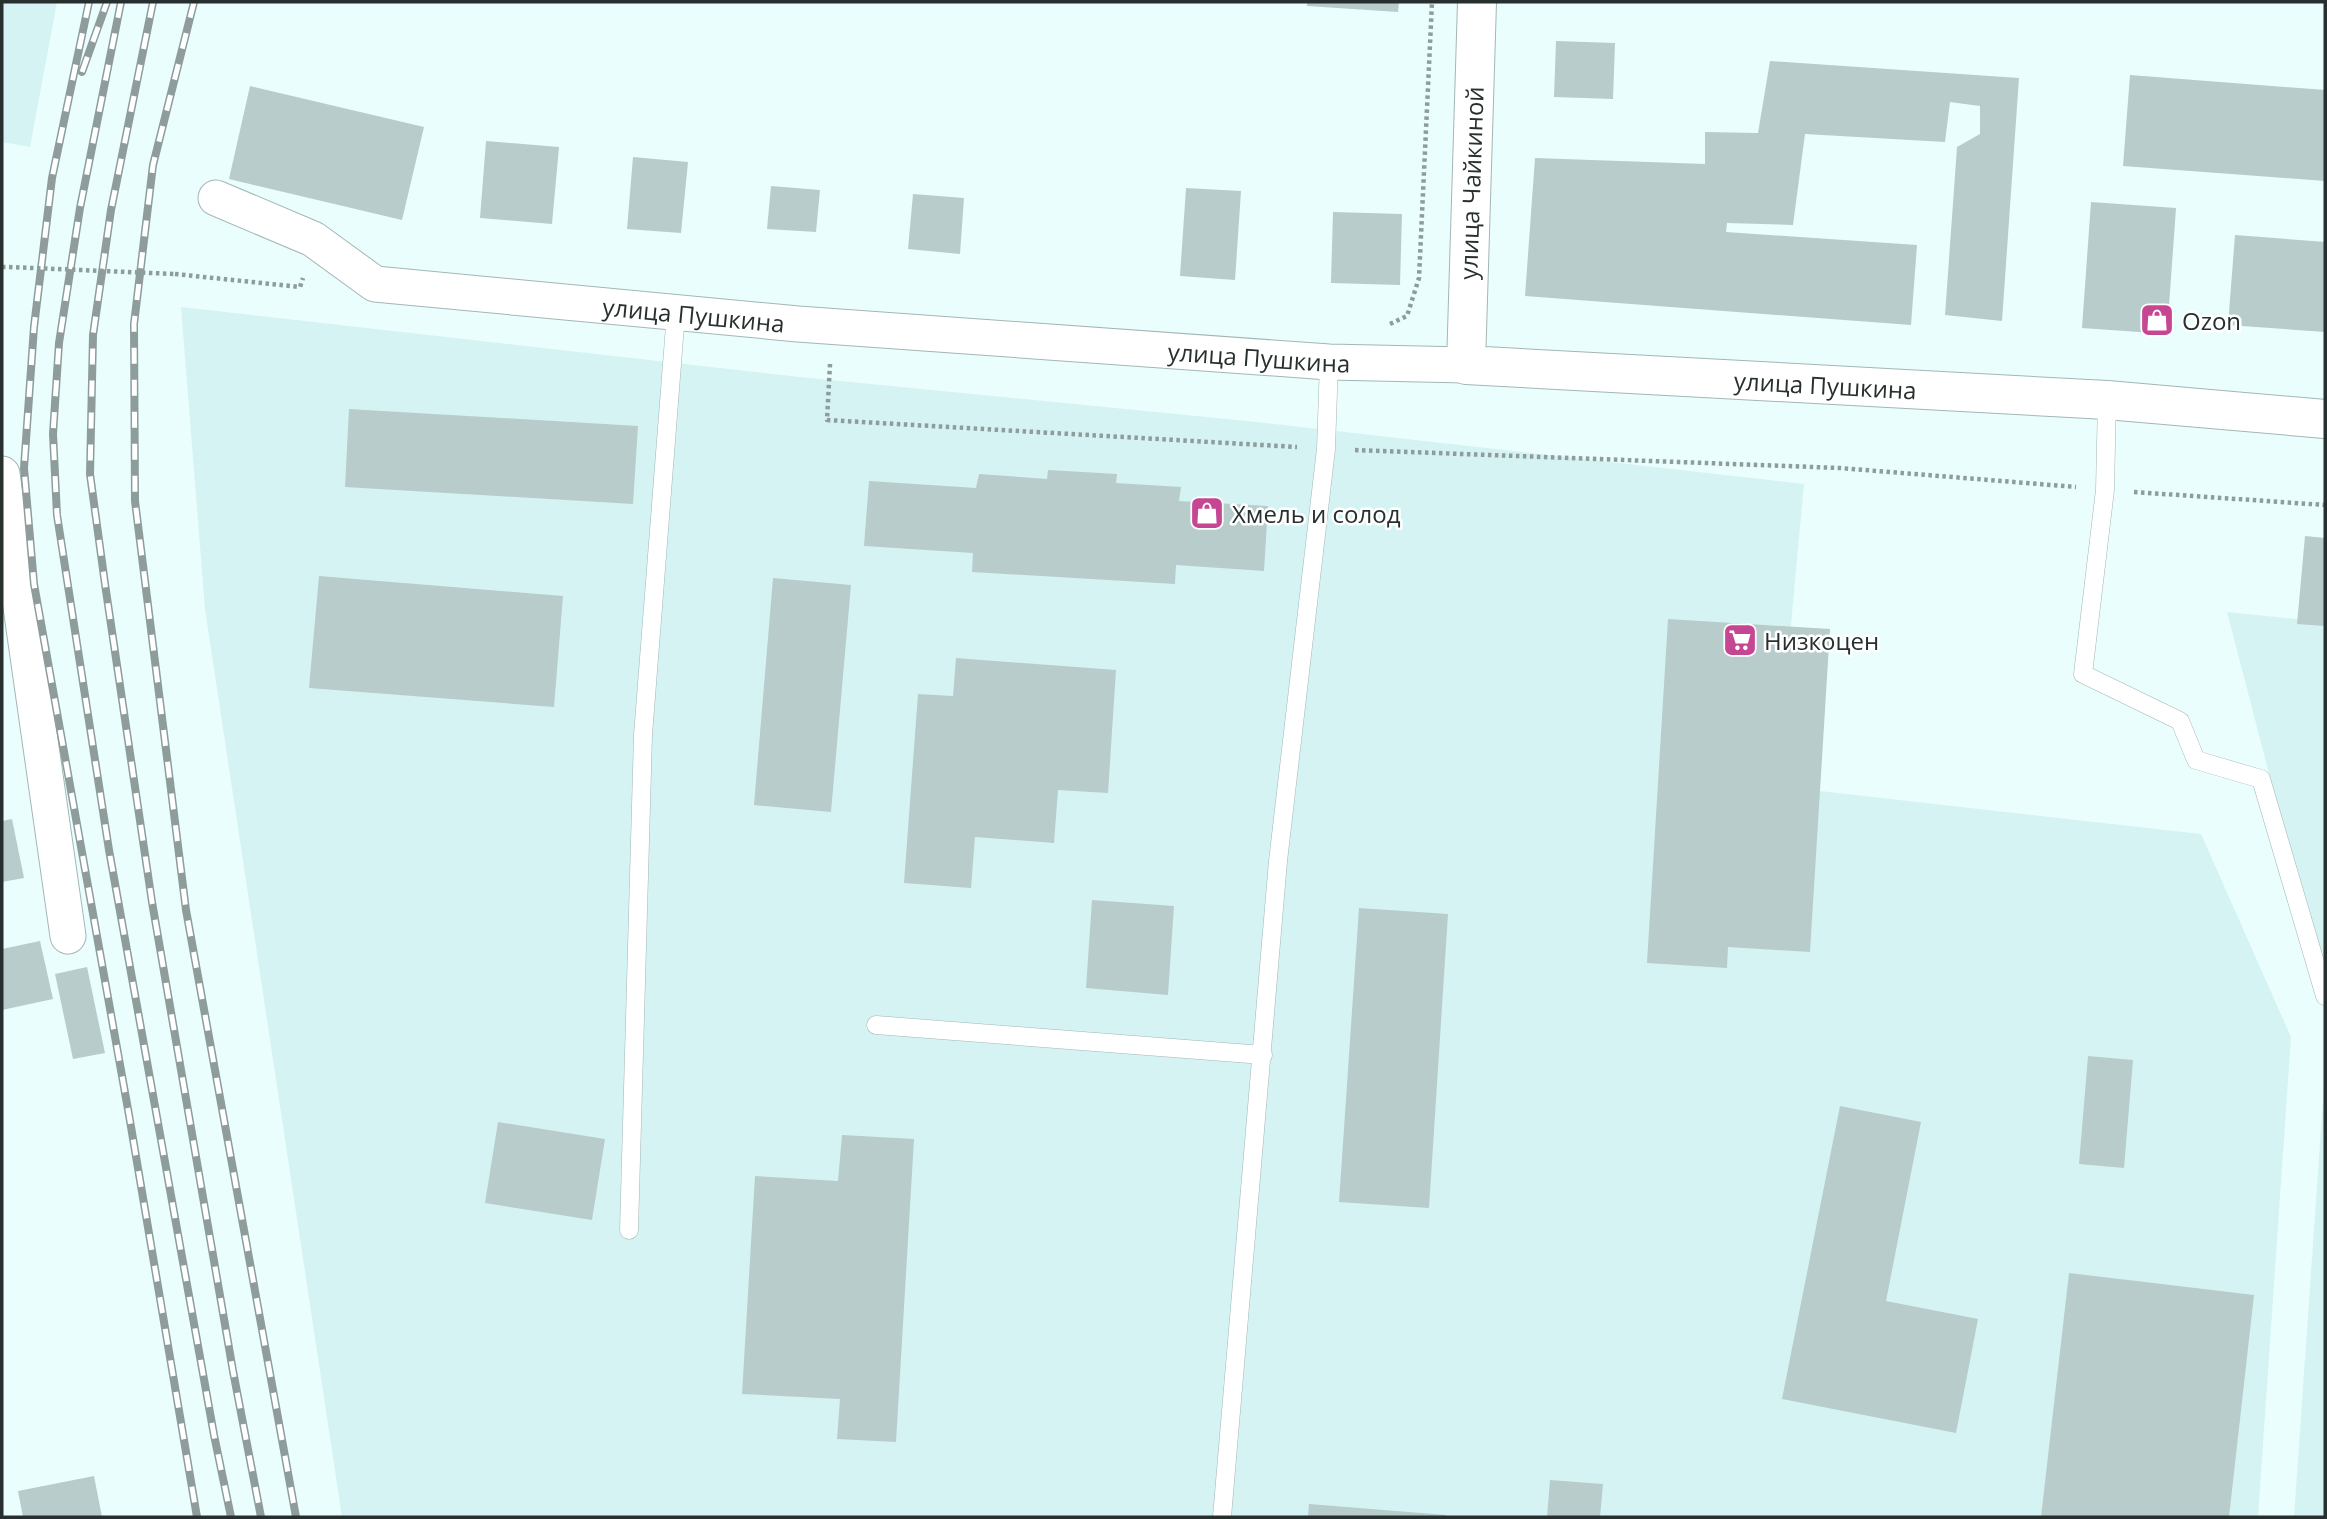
<svg xmlns="http://www.w3.org/2000/svg" width="2327" height="1519" font-family="'Open Sans',sans-serif">
	<style>
		.built { fill: #d5f3f3 }
		.building { fill: #b8cccc }
		.lines { fill: none; stroke-linecap: round; stroke-linejoin: round }
		.service-casing { stroke: #a3b6b6; stroke-width: 19 }
		.minor-casing { stroke: #a3b6b6; stroke-width: 37 }
		.tertiary-casing { stroke: #a3b6b6; stroke-width: 40 }
		.path { stroke: #8e9c9c; stroke-width: 4.5; stroke-dasharray: 3.5 3.5; stroke-linecap: butt }
		.service { stroke: #fff; stroke-width: 18 }
		.minor { stroke: #fff; stroke-width: 35 }
		.tertiary { stroke: #fff; stroke-width: 38 }
		.rail-casing { stroke: #8e9c9c; stroke-width: 8 }
		.rail { stroke: #fff; stroke-width: 5; stroke-dasharray: 16; stroke-linecap: butt }
		.path-bridge { stroke: #8e9c9c; stroke-width: 4.5; stroke-dasharray: 3.5 3.5; stroke-linecap: butt }
		.labels { text-anchor: middle; dominant-baseline: central; stroke-width: 5; stroke-linejoin: round; paint-order: stroke }
		.street-label { font-size: 24px; fill: #282f2f; stroke: #fff }
		.poi-label { font-size: 24px; fill: #282f2f; stroke: #fff; text-anchor: start }
	</style>
	<rect width="100%" height="100%" fill="#eafefe"/>
	<path class="built" d="M2,2H57L30,147L2,142Z
		M181,307L800,377L1247,421L1804,484L1776,786L2201,834L2291,1037L2258,1517H342L205,609Z
		M2227,612L2325,622V989Z
		M2325,1071V1517H2294Z"/>
	<path class="building" d="M1307,2H1399L1398,12L1307,6Z
		M1556,41L1615,43L1613,99L1554,97Z
		M1770,61L2019,78L2002,321L1945,315L1957,147L1980,134V106L1950,102L1945,142L1805,134L1793,225L1727,223L1726,232L1917,245L1911,325L1525,296L1535,158L1705,164V132L1758,133Z
		M2130,75L2325,90V181L2123,166Z
		M250,86L424,127L402,220L229,179Z
		M486,141L559,147L552,224L480,218Z
		M633,157L688,162L681,233L627,229Z
		M771,186L820,190L816,232L767,229Z
		M1186,188L1241,191L1235,280L1180,276Z
		M913,194L964,198L960,254L908,249Z
		M2091,202L2176,208L2167,334L2082,328Z
		M1333,212L1402,214L1400,285L1331,283Z
		M2235,235L2325,242V332L2228,325Z
		M349,409L638,426L633,504L345,487Z
		M1048,470L1117,474L1116,483L1181,487L1179,501L1268,506L1264,571L1176,565L1175,584L972,572L973,553L864,546L869,481L976,488L979,474L1047,479Z
		M2305,536L2325,538V626L2297,624Z
		M319,576L563,596L554,707L309,688Z
		M773,578L851,585L831,812L754,805Z
		M1668,619L1830,629L1810,952L1728,947L1727,968L1647,963Z
		M956,658L1116,670L1108,793L1058,790L1054,843L975,837L971,888L904,883L918,694L953,696Z
		M12,819L24,878L2,882V821Z
		M1092,900L1174,906L1168,995L1086,988Z
		M1359,908L1448,914L1429,1208L1339,1202Z
		M40,941L53,999L2,1010V949Z
		M87,967L105,1053L73,1059L55,974Z
		M2088,1056L2133,1060L2124,1168L2079,1164Z
		M1840,1106L1921,1122L1886,1301L1978,1319L1956,1433L1782,1399Z
		M498,1122L605,1139L592,1220L485,1203Z
		M842,1135L914,1139L896,1442L837,1439L840,1399L742,1394L755,1176L838,1181Z
		M2069,1273L2254,1295L2229,1517H2041Z
		M94,1476L102,1517H23L18,1491Z
		M1550,1480L1603,1484L1600,1517H1547Z
		M1309,1504L1446,1515V1517H1308Z"/>
	<g class="lines">
		<g class="service-casing">
			<path id="service" d="M2107,400L2105,490L2083,674L2180,721L2196,760L2261,779L2325,996
				M876,1025L1263,1055
				M629,1230L643,735L676,313
				M1222,1517L1278,861L1326,449L1329,362"/>
		</g>
		<g class="minor-casing">
			<g id="minor">
				<path id="s1" d="M216,198L313,239L375,284L798,324L1329,362L1466,365"/>
				<path d="M2,474L68,936"/>
			</g>
		</g>
		<g class="tertiary-casing">
			<g id="tertiary">
				<path id="s2" d="M1477,2L1466,365L2107,400L2325,419"/>
			</g>
		</g>
		<path class="path" d="M2,267H9
			M175,274L300,287L303,278
			M1390,324L1407,316L1419,278L1432,2
			M830,364L827,420L1297,447
			M1355,450L1840,468L2076,487
			M2134,492L2325,505"/>
		<use href="#service" class="service"/>
		<use href="#minor" class="minor"/>
		<use href="#tertiary" class="tertiary"/>
		<g class="rail-casing">
			<path id="rail" d="M89,2L52,178L34,327L24,468L34,584L129,1115L197,1517
				M121,2L80,208L59,343L53,434L57,515L109,850L214,1435L231,1517
				M153,2L111,210L93,335L90,474L105,584L152,902L233,1371L261,1517
				M194,2L153,165L134,324L135,501L186,910L296,1517
				M82,72L107,2"/>
		</g>
		<use href="#rail" class="rail"/>
		<path class="path-bridge" d="M9,267L175,274"/>
	</g>
	<defs>
		<g id="shop-square" transform="scale(1.75)"><rect x="-9" y="-9" width="18" height="18" rx="4" fill="#c54692" stroke="#fff"/><path d="M-5-2.5h2.3a2.7 3.5 0 0 1 5.4 0H5L5.5 6h-11ZM-1.5-2.5h3a1.5 2.3 0 0 0-3 0Z" fill="#fff"/></g>
		<g id="supermarket-square" transform="scale(1.75)"><rect x="-9" y="-9" width="18" height="18" rx="4" fill="#c54692" stroke="#fff"/><path d="M-6-5.5h2.5l.6 2H6L4.5 2H-2.5L-4.4-4H-6ZM-1.5 3.2a1.3 1.3 0 1 0 .1 0ZM3 3.2a1.3 1.3 0 1 0 .1 0Z" fill="#fff"/></g>
	</defs>
	<g fill-rule="evenodd">
		<use href="#shop-square" x="2157" y="320"/>
		<use href="#shop-square" x="1207" y="513"/>
		<use href="#supermarket-square" x="1740" y="640"/>
	</g>
	<g class="labels">
		<g class="street-label">
			<text transform="translate(1471 183) rotate(-88)">улица Чайкиной</text>
			<text stroke="none"><textPath href="#s1" startOffset="502">улица Пушкина</textPath></text>
			<text stroke="none"><textPath href="#s1" startOffset="1069">улица Пушкина</textPath></text>
			<text stroke="none"><textPath href="#s2" startOffset="723">улица Пушкина</textPath></text>
		</g>
		<g class="poi-label">
			<text x="2182" y="320">Ozon</text>
			<text x="1232" y="513">Хмель и солод</text>
			<text x="1764" y="640">Низкоцен</text>
		</g>
	</g>
	<rect width="2327" height="1519" fill="none" stroke="#282f2f" stroke-width="7"/>
</svg>
